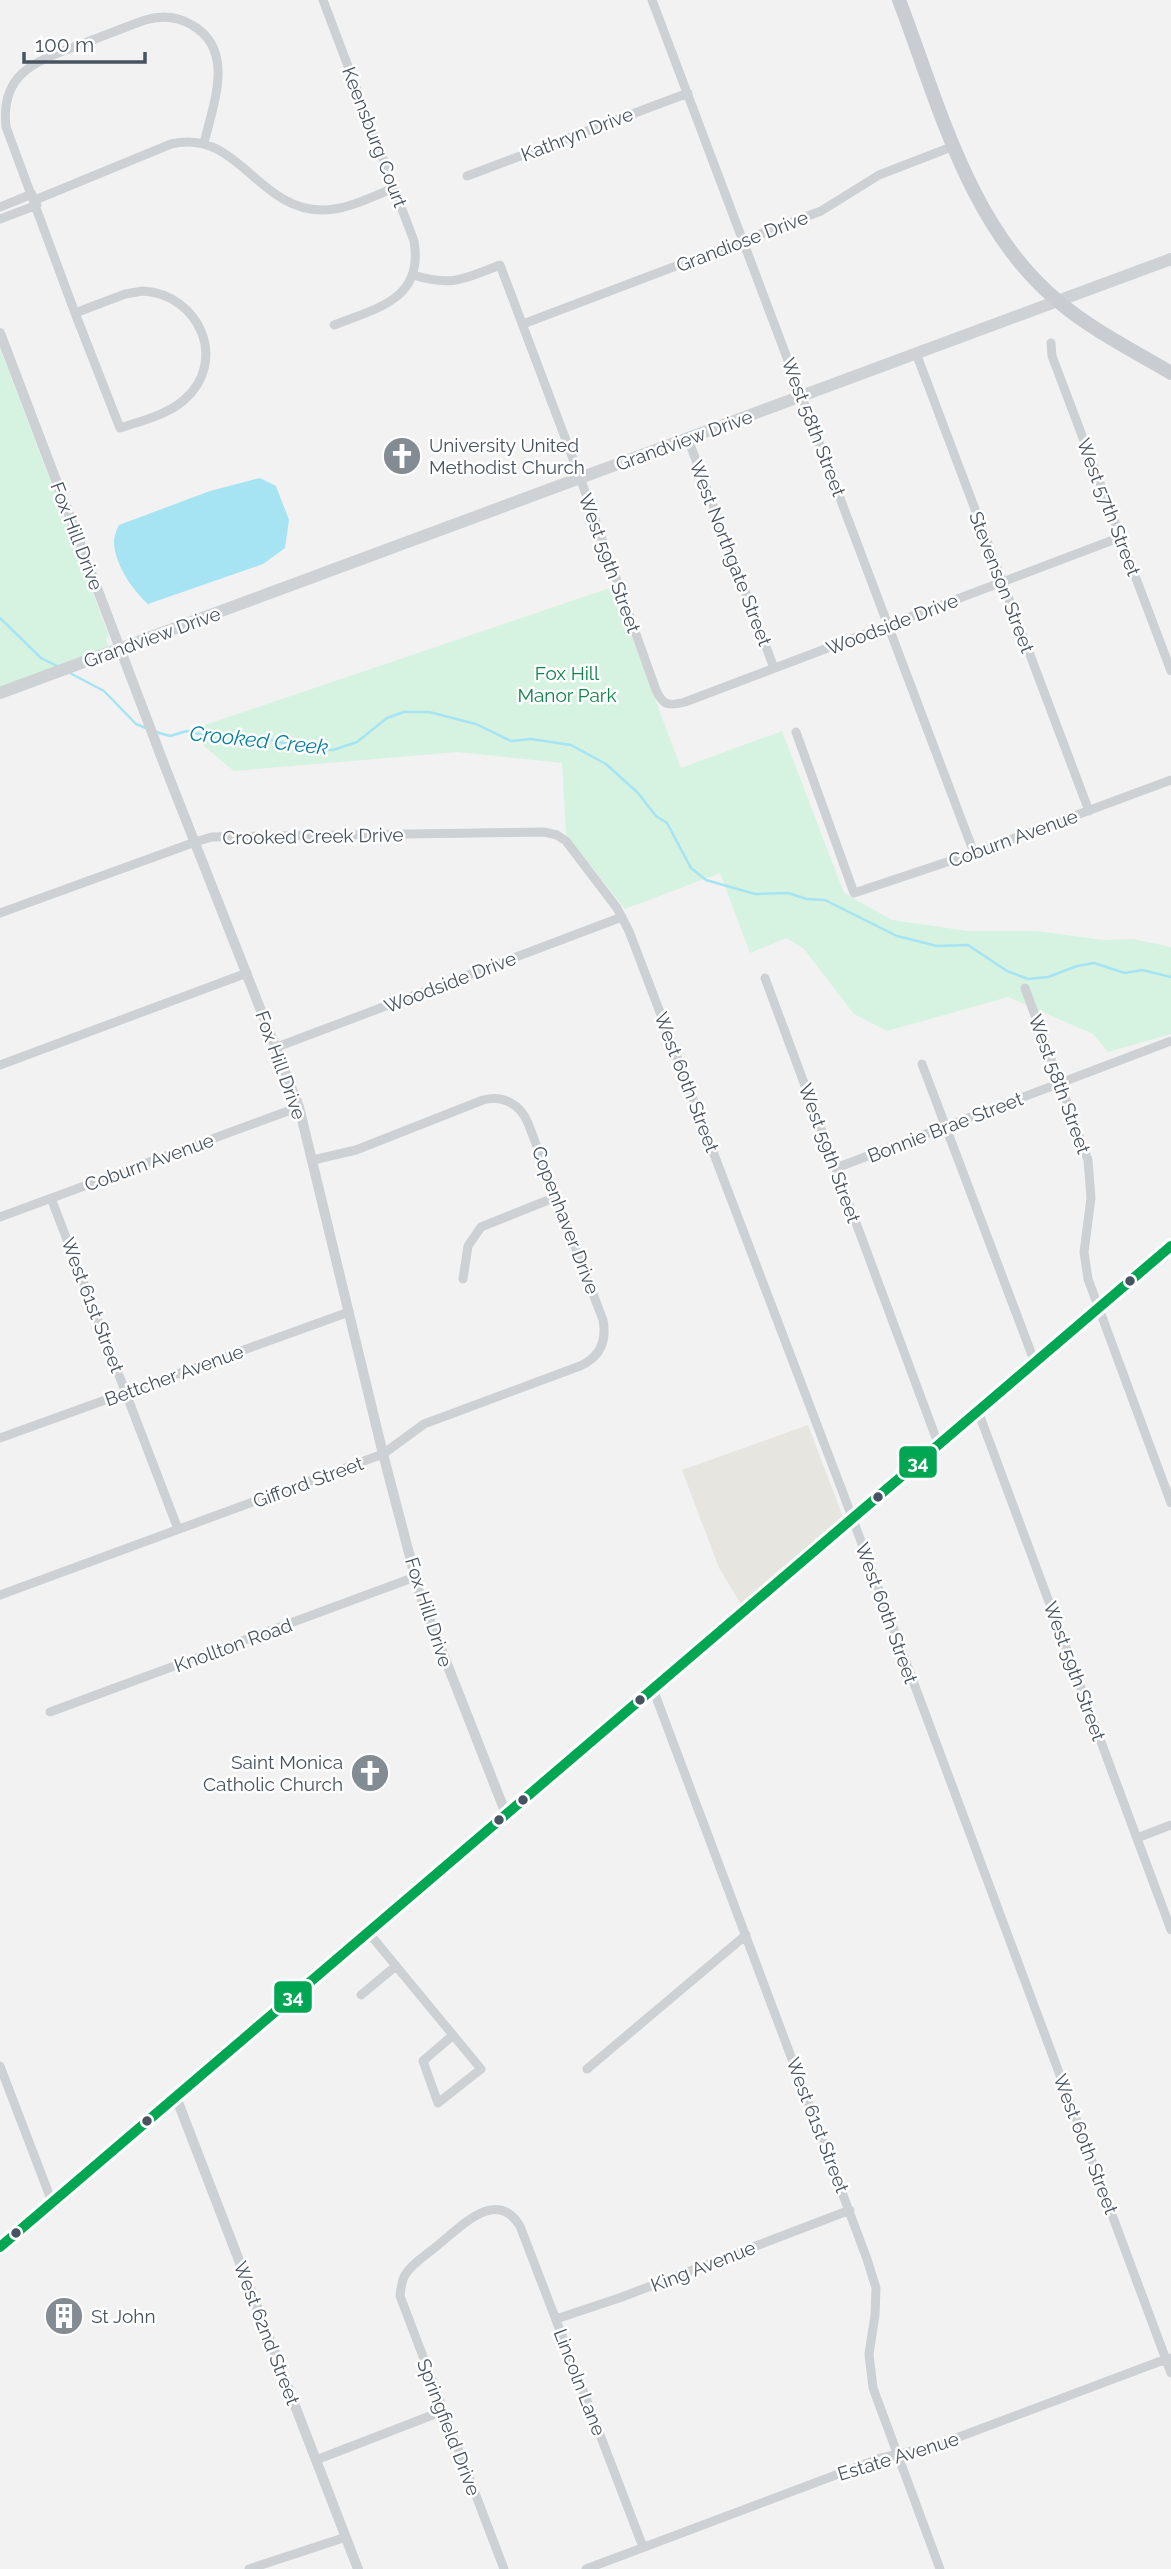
<svg xmlns="http://www.w3.org/2000/svg" width="1171" height="2569" font-family="Raleway,sans-serif">
	<style>
		.commercial { fill: #e7e5e0 }
		.green { fill: #d5f3e0 }
		.water { fill: #a6e3f3 }
		.lines { fill: none; stroke-linecap: round; stroke-linejoin: round }
		.stream { stroke: #a6e3f3; stroke-width: 2.5 }
		.minor { stroke: #cdd1d3; stroke-width: 9 }
		.tertiary { stroke: #cdd1d3; stroke-width: 10 }
		.secondary { stroke: #ced2d5; stroke-width: 12 }
		.primary { stroke: #c9cdd1; stroke-width: 14 }
		.bus-1-casing { stroke: #fff; stroke-width: 16 }
		.bus-1 { stroke: #00a651; stroke-width: 10 }
		.bus-dot { fill: #475460; stroke: #fff; stroke-width: 2.5 }
		.labels { text-anchor: middle; dominant-baseline: central; stroke-width: 5; stroke-linejoin: round; paint-order: stroke }
		.street-label { font-size: 19px; fill: #475460; stroke: #fff }
		.poi-label { font-size: 19px; fill: #475460; stroke: #fff; text-anchor: start }
		.park-label { font-size: 19px; fill: #0f844a; stroke: #fff }
		.water-label { font-size: 21px; font-style: italic; fill: #0380a1; stroke: #fff }
		.line-badge { stroke: #fff; stroke-width: 2.5 }
		.badge-label { font-size: 19px; text-anchor: middle; font-weight: bold; fill: #fff }
	</style>
	<rect width="100%" height="100%" fill="#f2f2f2"/>
	<path class="commercial" d="M808,1425L843,1517L741,1604L719,1568L682,1470Z"/>
	<path class="green" d="M0,348L109,636L106,640L109,647L0,689Z
		M613,587L681,768L782,731L844,893L892,920L968,931H1037L1103,940L1133,939L1171,947V1034L1108,1052L1093,1034L1008,997L887,1031L854,1014L804,949L787,938L750,953L720,873L625,909L566,834L562,763L457,752L234,771L204,746L196,728Z"/>
	<path class="water" d="M260,478L276,486L289,520L285,548L263,564L148,604C132,590 114,563 114,541C114,536 117,529 119,525L210,491Z"/>
	<g class="lines">
		<path class="stream" d="M0,618L41,658L59,667
			M68,672L104,691L136,724L146,728
			M156,732L170,736L187,731L227,741L257,737L314,750H333L357,742L387,718L404,712H429L476,724L511,741L531,739L571,745L606,764L638,793L656,816L667,823L691,868L706,880L755,894L788,893L807,899L825,900L897,936L937,946L968,945L1007,971L1028,979L1048,977L1077,966L1094,963L1125,973L1142,970L1171,977"/>
		<path class="minor" d="M323,0L414,241C424,299 378,308 334,325
			M652,0L974,853
			M467,176L688,93
			M35,200L171,144C238,128 257,210 322,210C347,210 371,197 394,188
			M0,207L32,194
			M0,219L37,205
			M413,275C453,287 463,279 500,265L578,472L656,690C663,706 669,706 685,702L1121,537
			M143,291C199,294 229,361 184,400C167,415 141,421 120,428L75,313L125,294Z
			M75,313L6,127C0,72 37,61 79,45C101,37 123,28 145,20C162,15 177,16 192,25C236,50 213,105 204,143
			M523,324L821,211L879,175L954,146
			M1051,343L1052,356L1171,671
			M916,353L1089,811
			M688,439L774,668
			M796,732L854,893L974,853L1171,780
			M0,913L198,841L212,837L544,832L557,835L566,841L617,908L629,931L843,1493L1171,2373
			M765,978L939,1446
			M1025,988L1088,1160L1091,1198L1084,1252L1088,1279L1171,1503
			M277,1047L622,917
			M922,1064L1035,1363
			M0,1065L247,973
			M836,1168L1171,1041
			M51,1198L178,1529
			M0,1217L299,1107
			M463,1279L468,1246L481,1227L556,1197
			M978,1411L1171,1930
			M0,1438L349,1312
			M0,1595L383,1454L424,1424L580,1366C600,1357 607,1341 603,1320L528,1123C520,1104 503,1095 483,1100L356,1150L313,1160
			M653,1689L867,2259L876,2288L875,2315L869,2354L873,2388L940,2569
			M50,1712L415,1577
			M1137,1838L1171,1825
			M368,1932L453,2035
			M361,1995L396,1966
			M453,2035L481,2069L438,2103L423,2061Z
			M0,2066L52,2202
			M587,2069L746,1935
			M556,2319L622,2297L850,2210
			M316,2460L443,2411
			M249,2569L346,2537
			M504,2569L400,2296C401,2289 401,2282 405,2275C412,2263 428,2254 438,2245C461,2227 496,2187 520,2226L643,2547
			M586,2569L881,2458L935,2446L1169,2358"/>
		<path class="tertiary" d="M0,333L167,772L299,1107L383,1454L420,1595L506,1814
			M176,2097L358,2569"/>
		<path class="secondary" d="M0,693L1171,259"/>
		<path class="primary" d="M899,0C939,104 969,228 1059,302C1092,330 1134,351 1171,373
			M0,2247L1171,1246"/>
		<g class="bus-1-casing">
			<path id="bus-1" d="M0,2247L1171,1246"/>
		</g>
		<use href="#bus-1" class="bus-1"/>
	</g>
	<defs>
		<g id="church-disc" transform="scale(2.0125)"><circle r="9.5" fill="#838b93" stroke="#fff"/><path d="M-1.2-6h2.4v3.5h3.3v2.4h-3.3V6h-2.4V-.1h-3.3v-2.4h3.3Z" fill="#fff"/></g>
		<g id="building-disc" transform="scale(2.0125)"><circle r="9.5" fill="#838b93" stroke="#fff"/><path d="M-4-6H4V6H1V3H-1V6H-4ZM-2.5-4.3h1.7v1.8h-1.7ZM.8-4.3h1.7v1.8H.8ZM-2.5-1h1.7V.8h-1.7ZM.8-1h1.7V.8H.8Z" fill="#fff"/></g>
	</defs>
	<g fill-rule="evenodd">
		<use href="#church-disc" x="402" y="456"/>
		<use href="#church-disc" x="370" y="1773"/>
		<use href="#building-disc" x="64" y="2316"/>
	</g>
	<g class="bus-dot">
		<circle cx="1130" cy="1281" r="6"/>
		<circle cx="878" cy="1497" r="6"/>
		<circle cx="640" cy="1700" r="6"/>
		<circle cx="523" cy="1800" r="6"/>
		<circle cx="499" cy="1820" r="6"/>
		<circle cx="147" cy="2121" r="6"/>
		<circle cx="16" cy="2233" r="6"/>
	</g>
	<g class="labels">
		<g class="street-label">
			<text transform="translate(577 134) rotate(-21)">Kathryn Drive</text>
			<text transform="translate(375 137) rotate(69)">Keensburg Court</text>
			<text transform="translate(742 241) rotate(-21)">Grandiose Drive</text>
			<text transform="translate(814 427) rotate(69)">West 58th Street</text>
			<text transform="translate(684 440) rotate(-20)">Grandview Drive</text>
			<text transform="translate(1109 507) rotate(69)">West 57th Street</text>
			<text transform="translate(77 536) rotate(69)">Fox Hill Drive</text>
			<text transform="translate(731 553) rotate(69)">West Northgate Street</text>
			<text transform="translate(610 563) rotate(70)">West 59th Street</text>
			<text transform="translate(1002 582) rotate(69)">Stevenson Street</text>
			<text transform="translate(892 624) rotate(-21)">Woodside Drive</text>
			<text transform="translate(152 637) rotate(-20)">Grandview Drive</text>
			<text transform="translate(313 836) rotate(-1)">Crooked Creek Drive</text>
			<text transform="translate(1013 838) rotate(-20)">Coburn Avenue</text>
			<text transform="translate(450 982) rotate(-21)">Woodside Drive</text>
			<text transform="translate(281 1065) rotate(70)">Fox Hill Drive</text>
			<text transform="translate(687 1082) rotate(69)">West 60th Street</text>
			<text transform="translate(1060 1084) rotate(70)">West 58th Street</text>
			<text transform="translate(945 1127) rotate(-21)">Bonnie Brae Street</text>
			<text transform="translate(830 1153) rotate(70)">West 59th Street</text>
			<text transform="translate(149 1162) rotate(-20)">Coburn Avenue</text>
			<text transform="translate(566 1220) rotate(69)">Copenhaver Drive</text>
			<text transform="translate(93 1305) rotate(69)">West 61st Street</text>
			<text transform="translate(174 1375) rotate(-20)">Bettcher Avenue</text>
			<text transform="translate(308 1482) rotate(-20)">Gifford Street</text>
			<text transform="translate(429 1612) rotate(72)">Fox Hill Drive</text>
			<text transform="translate(887 1613) rotate(70)">West 60th Street</text>
			<text transform="translate(233 1645) rotate(-20)">Knollton Road</text>
			<text transform="translate(1075 1671) rotate(70)">West 59th Street</text>
			<text transform="translate(818 2125) rotate(69)">West 61st Street</text>
			<text transform="translate(1086 2144) rotate(69)">West 60th Street</text>
			<text transform="translate(703 2266) rotate(-21)">King Avenue</text>
			<text transform="translate(267 2333) rotate(69)">West 62nd Street</text>
			<text transform="translate(580 2382) rotate(69)">Lincoln Lane</text>
			<text transform="translate(449 2427) rotate(69)">Springfield Drive</text>
			<text transform="translate(898 2456) rotate(-17)">Estate Avenue</text>
		</g>
		<g class="poi-label">
			<text x="429" y="445">University United<tspan x="429" dy="22">Methodist Church</tspan></text>
			<text x="343" y="1762" text-anchor="end">Saint Monica<tspan x="343" dy="22">Catholic Church</tspan></text>
			<text x="91" y="2316">St John</text>
		</g>
		<g class="park-label">
			<text x="567" y="673">Fox Hill<tspan x="567" dy="22">Manor Park</tspan></text>
		</g>
		<g class="water-label">
			<text transform="translate(259 740) rotate(6)">Crooked Creek</text>
		</g>
	</g>
	<g class="line-badge">
		<rect x="898" y="1445" width="40" height="34" rx="7" fill="#00a651"/>
		<rect x="273" y="1980" width="40" height="34" rx="7" fill="#00a651"/>
	</g>
	<g class="badge-label">
		<text x="918" y="1469">34</text>
		<text x="293" y="2003">34</text>
	</g>
	<path d="M24 52v10h121v-10" fill="none" stroke="#475460" stroke-width="3.5"/>
	<text x="35" y="52" font-size="21" fill="#475460" stroke="#ffffff" stroke-width="5" paint-order="stroke">100 m</text>
</svg>
